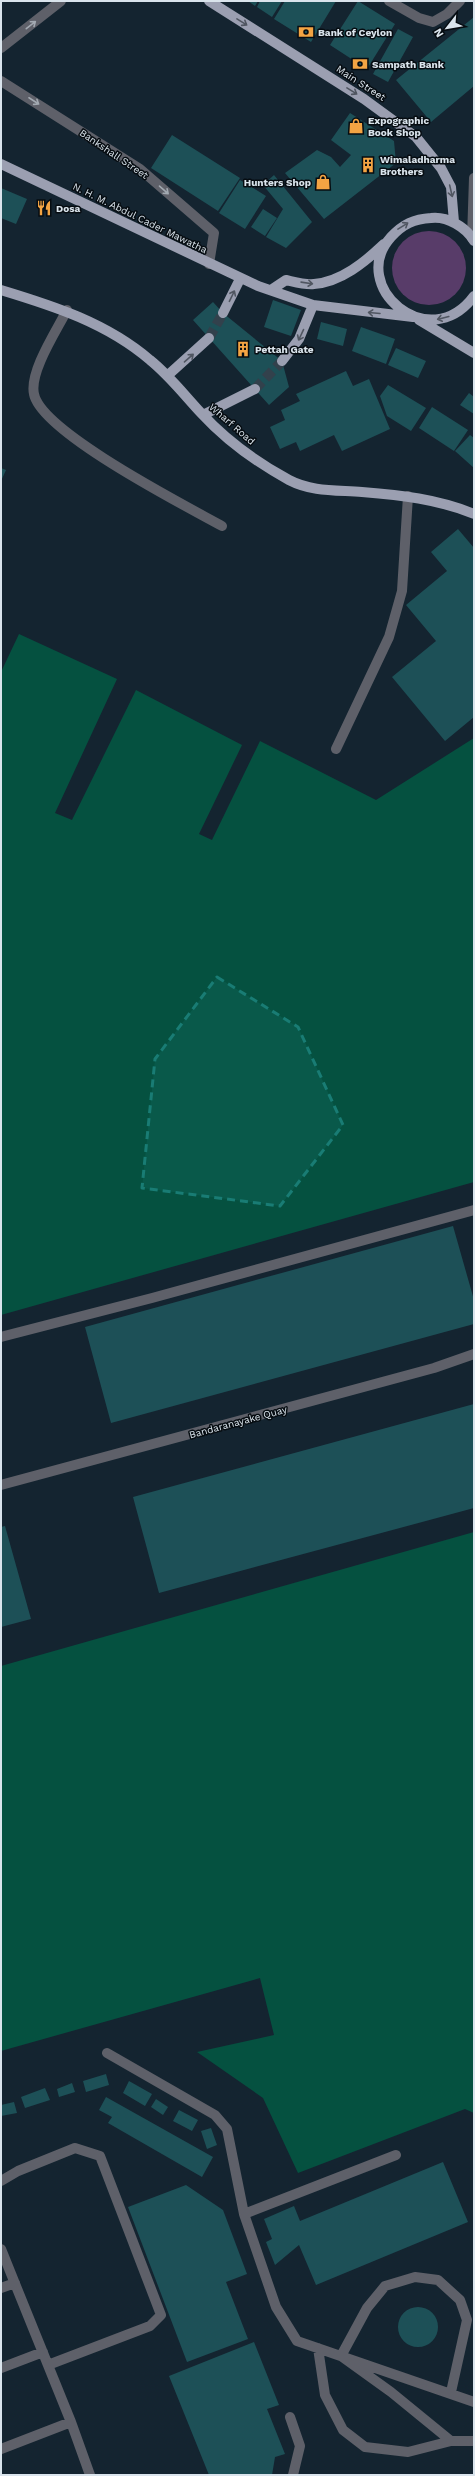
<svg xmlns="http://www.w3.org/2000/svg" width="475" height="2476" font-family="'Work Sans',sans-serif">
	<style>
		.green { fill: #583c69 }
		.water { fill: #055140 }
		.building { fill: #1d5057 }
		.lines { fill: none; stroke-linecap: round; stroke-linejoin: round }
		.major-tunnel { stroke: #32414c; stroke-width: 10; stroke-dasharray: 10 5; stroke-linecap: butt }
		.minor { stroke: #5e6069; stroke-width: 10 }
		.major { stroke: #9b9fb1; stroke-width: 10 }
		.oneway { stroke: #505661 }
		.oneway2 { stroke: #a2a9b1 }
		.marked { fill: #197c74; fill-opacity: 0.2; stroke: #197c74; stroke-width: 3; stroke-dasharray: 8 5; stroke-linejoin: round }
		.labels { text-anchor: middle; dominant-baseline: central; stroke-width: 3; stroke-linejoin: round; paint-order: stroke }
		.poi-label { font-size: 10px; font-weight: bold; fill: #dae4ec; stroke: #060c11; text-anchor: start }
		.street-label { font-size: 10px; fill: #dae4ec; stroke: #060c11 }
	</style>
	<rect width="100%" height="100%" fill="#142430"/>
	<path class="green" d="M392 268a37 37 0 1 1 74 0a37 37 0 1 1-74 0Z"/>
	<path class="water" d="M19,634L117,679L55,813L72,820L136,690L242,745L199,834L212,840L260,741L376,800L474,738V1182L1,1315V672Z
		M474,1532V2113L465,2109L298,2173L263,2098L197,2052L274,2035L260,1978L1,2051V1666Z"/>
	<path class="building" d="M248,1H258L255,6Z
		M260,1H282L272,17L257,7Z
		M285,1H336L311,42L274,19Z
		M358,1L395,24L367,69L330,45Z
		M474,17V86L431,122L396,80Z
		M398,29L413,37L388,82L373,74Z
		M350,113L394,141L396,163L324,219L285,173L317,150L331,157L340,167L351,155L331,140Z
		M172,135L240,178L218,211L151,168Z
		M274,175L312,222L286,248L266,237L283,209L263,185Z
		M240,180L266,196L245,229L219,213Z
		M1,188L27,199L16,224L1,218Z
		M263,209L277,218L265,236L251,227Z
		M273,300L301,310L291,336L264,327Z
		M213,302L223,313L282,361L289,387L269,405L193,320Z
		M321,322L347,329L343,346L317,339Z
		M361,327L395,339L386,364L352,351Z
		M396,348L426,361L418,378L388,365Z
		M346,371L353,386L369,379L390,429L342,451L334,435L300,451L296,442L280,449L270,427L285,420L281,410L300,401L296,394Z
		M388,385L426,408L411,431L387,416L380,396Z
		M469,393L474,397V414L460,405Z
		M432,407L468,430L454,451L419,428Z
		M470,435L474,438V468L455,451Z
		M1,468L6,470L1,481Z
		M458,529L474,548V717L445,741L392,677L436,641L406,605L447,571L431,552Z
		M453,1226L474,1300V1324L111,1423L85,1327Z
		M474,1404V1508L159,1593L133,1497Z
		M5,1526L31,1619L1,1627V1527Z
		M106,2074L109,2085L86,2092L83,2081Z
		M129,2081L152,2094L145,2106L123,2093Z
		M72,2083L75,2092L59,2097L57,2089Z
		M45,2088L50,2100L25,2108L21,2097Z
		M106,2097L213,2157L202,2177L108,2123L112,2117L99,2110Z
		M156,2099L168,2107L163,2115L151,2107Z
		M14,2102L17,2113L1,2116V2105Z
		M179,2110L198,2120L192,2131L173,2121Z
		M211,2128L217,2145L207,2149L201,2131Z
		M443,2162L468,2222L316,2285L299,2245L275,2265L266,2242L272,2239L264,2219L294,2206L300,2221Z
		M186,2185L223,2210L247,2274L226,2282L248,2339L187,2362L128,2207Z
		M398 2327a20 20 0 1 1 40 0a20 20 0 1 1-40 0Z
		M254,2342L279,2405L267,2409L285,2454L275,2457L272,2475H209L169,2376Z"/>
	<g class="lines">
		<path class="major-tunnel" d="M209,338L223,313
			M255,389L282,361"/>
		<path class="minor" d="M389,1L419,18L433,22L447,14L460,1
			M1,48L61,1
			M1,81L140,169L214,233L209,264
			M472,238L474,178
			M67,310C57,330 29,372 34,394C41,432 186,506 222,526
			M336,749L389,637L402,591L408,496
			M1,1337L152,1298L474,1210
			M1,1485L434,1368L474,1354
			M107,2053L215,2115L227,2129L244,2214L276,2307L297,2341L474,2402
			M1,2181L18,2171L75,2148L100,2156L161,2315L150,2326L48,2365
			M244,2214L396,2155
			M1,2249L71,2422L90,2475
			M1,2288L15,2283
			M318,2348L325,2395L343,2430L365,2447L408,2452L451,2441H474
			M1,2368L43,2352
			M451,2392L467,2320L460,2300L438,2280L415,2277L385,2286L367,2308L341,2356L391,2392L451,2441
			M290,2417L300,2446L293,2475
			M1,2449L71,2422"/>
		<path class="major" d="M209,1L364,99L416,137L441,168L451,187L454,222
			M1,164L258,286L313,305L413,317
			M474,241C466,227 447,216 431,218C414,219 403,224 391,237C347,286 429,357 474,296
			M1,290C54,306 107,323 150,360C170,376 185,396 202,414C226,440 258,463 289,480C312,492 336,490 362,492C400,495 438,499 474,514
			M271,290L286,280C295,282 305,285 314,284C341,282 365,262 384,244
			M223,313L240,279
			M419,320L474,353
			M282,361L299,339L313,305
			M167,376L209,338
			M203,415L255,389"/>
	</g>
	<defs><path id="oneway-shaft" d="M-6 0H5M1.5-3L5.5 0L1.5 3" fill="none" stroke-width="1.6" stroke-linecap="round" stroke-linejoin="round"/></defs>
	<g class="oneway">
		<use href="#oneway-shaft" transform="translate(242 22) rotate(32)"/>
		<use href="#oneway-shaft" transform="translate(352 91) rotate(32)"/>
		<use href="#oneway-shaft" transform="translate(451 191) rotate(77)"/>
		<use href="#oneway-shaft" transform="translate(403 226) rotate(-32)"/>
		<use href="#oneway-shaft" transform="translate(307 283) rotate(8)"/>
		<use href="#oneway-shaft" transform="translate(232 296) rotate(-64)"/>
		<use href="#oneway-shaft" transform="translate(374 313) rotate(-175)"/>
		<use href="#oneway-shaft" transform="translate(443 318) rotate(166)"/>
		<use href="#oneway-shaft" transform="translate(301 335) rotate(115)"/>
		<use href="#oneway-shaft" transform="translate(189 358) rotate(-41)"/>
	</g>
	<g class="oneway2">
		<use href="#oneway-shaft" transform="translate(31 25) rotate(-38)"/>
		<use href="#oneway-shaft" transform="translate(34 101) rotate(33)"/>
		<use href="#oneway-shaft" transform="translate(164 190) rotate(41)"/>
	</g>
	<path class="marked" d="M217,977L298,1027L343,1125L280,1206L142,1188L155,1059Z"/>
	<defs>
		<g id="bank-bare" transform="scale(1.2)"><path d="M-6-4H6V4H-6ZM0-2.3a2.3 2.3 0 1 0 0 4.6a2.3 2.3 0 1 0 0-4.6Z" fill="#f3a443" stroke="#060c11" stroke-width="2.5" paint-order="stroke"/></g>
		<g id="shop-bare" transform="scale(1.2)"><path d="M-5-2.5h2.3a2.7 3.5 0 0 1 5.4 0H5L5.5 6h-11ZM-1.5-2.5h3a1.5 2.3 0 0 0-3 0Z" fill="#f3a443" stroke="#060c11" stroke-width="2.5" paint-order="stroke"/></g>
		<g id="building-bare" transform="scale(1.2)"><path d="M-4-6H4V6H1V3H-1V6H-4ZM-2.5-4.3h1.7v1.8h-1.7ZM.8-4.3h1.7v1.8H.8ZM-2.5-1h1.7V.8h-1.7ZM.8-1h1.7V.8H.8Z" fill="#f3a443" stroke="#060c11" stroke-width="2.5" paint-order="stroke"/></g>
		<g id="restaurant-bare" transform="scale(1.2)"><path d="M-5-6h1v4h1v-4h1v4h1v-4h1v5L-1.5 .5V6h-2V.5L-5-1ZM5-6V6H3V1.5H1.5Q1.5-4 5-6Z" fill="#f3a443" stroke="#060c11" stroke-width="2.5" paint-order="stroke"/></g>
	</defs>
	<g fill-rule="evenodd">
		<use href="#bank-bare" x="306" y="32"/>
		<use href="#bank-bare" x="360" y="64"/>
		<use href="#shop-bare" x="356" y="126"/>
		<use href="#building-bare" x="368" y="165"/>
		<use href="#shop-bare" x="323" y="182"/>
		<use href="#restaurant-bare" x="44" y="208"/>
		<use href="#building-bare" x="243" y="349"/>
	</g>
	<g class="labels">
		<g class="poi-label">
			<text x="318" y="32">Bank of Ceylon</text>
			<text x="372" y="64">Sampath Bank</text>
			<text x="368" y="120">Expographic<tspan x="368" dy="12">Book Shop</tspan></text>
			<text x="380" y="159">Wimaladharma<tspan x="380" dy="12">Brothers</tspan></text>
			<text x="311" y="182" text-anchor="end">Hunters Shop</text>
			<text x="56" y="208">Dosa</text>
			<text x="255" y="349">Pettah Gate</text>
		</g>
		<g class="street-label">
			<text transform="translate(361 83) rotate(33)">Main Street</text>
			<text transform="translate(114 154) rotate(34)">Bankshall Street</text>
			<text transform="translate(140 218) rotate(26)">N. H. M. Abdul Cader Mawatha</text>
			<text transform="translate(232 424) rotate(41)">Wharf Road</text>
			<text transform="translate(238 1422) rotate(-15)">Bandaranayake Quay</text>
		</g>
	</g>
	<rect width="475" height="2476" fill="none" stroke="#dae4ec" stroke-width="4"/>
	<g transform="translate(447 28) rotate(239)" stroke="#060c11" stroke-width="3" paint-order="stroke">
	<path d="M0-3L7 15L0 10L-7 15Z" fill="#dae4ec"/>
	<text y="-6" font-size="11" font-weight="bold" text-anchor="middle" fill="#dae4ec">N</text>
	</g>
</svg>
